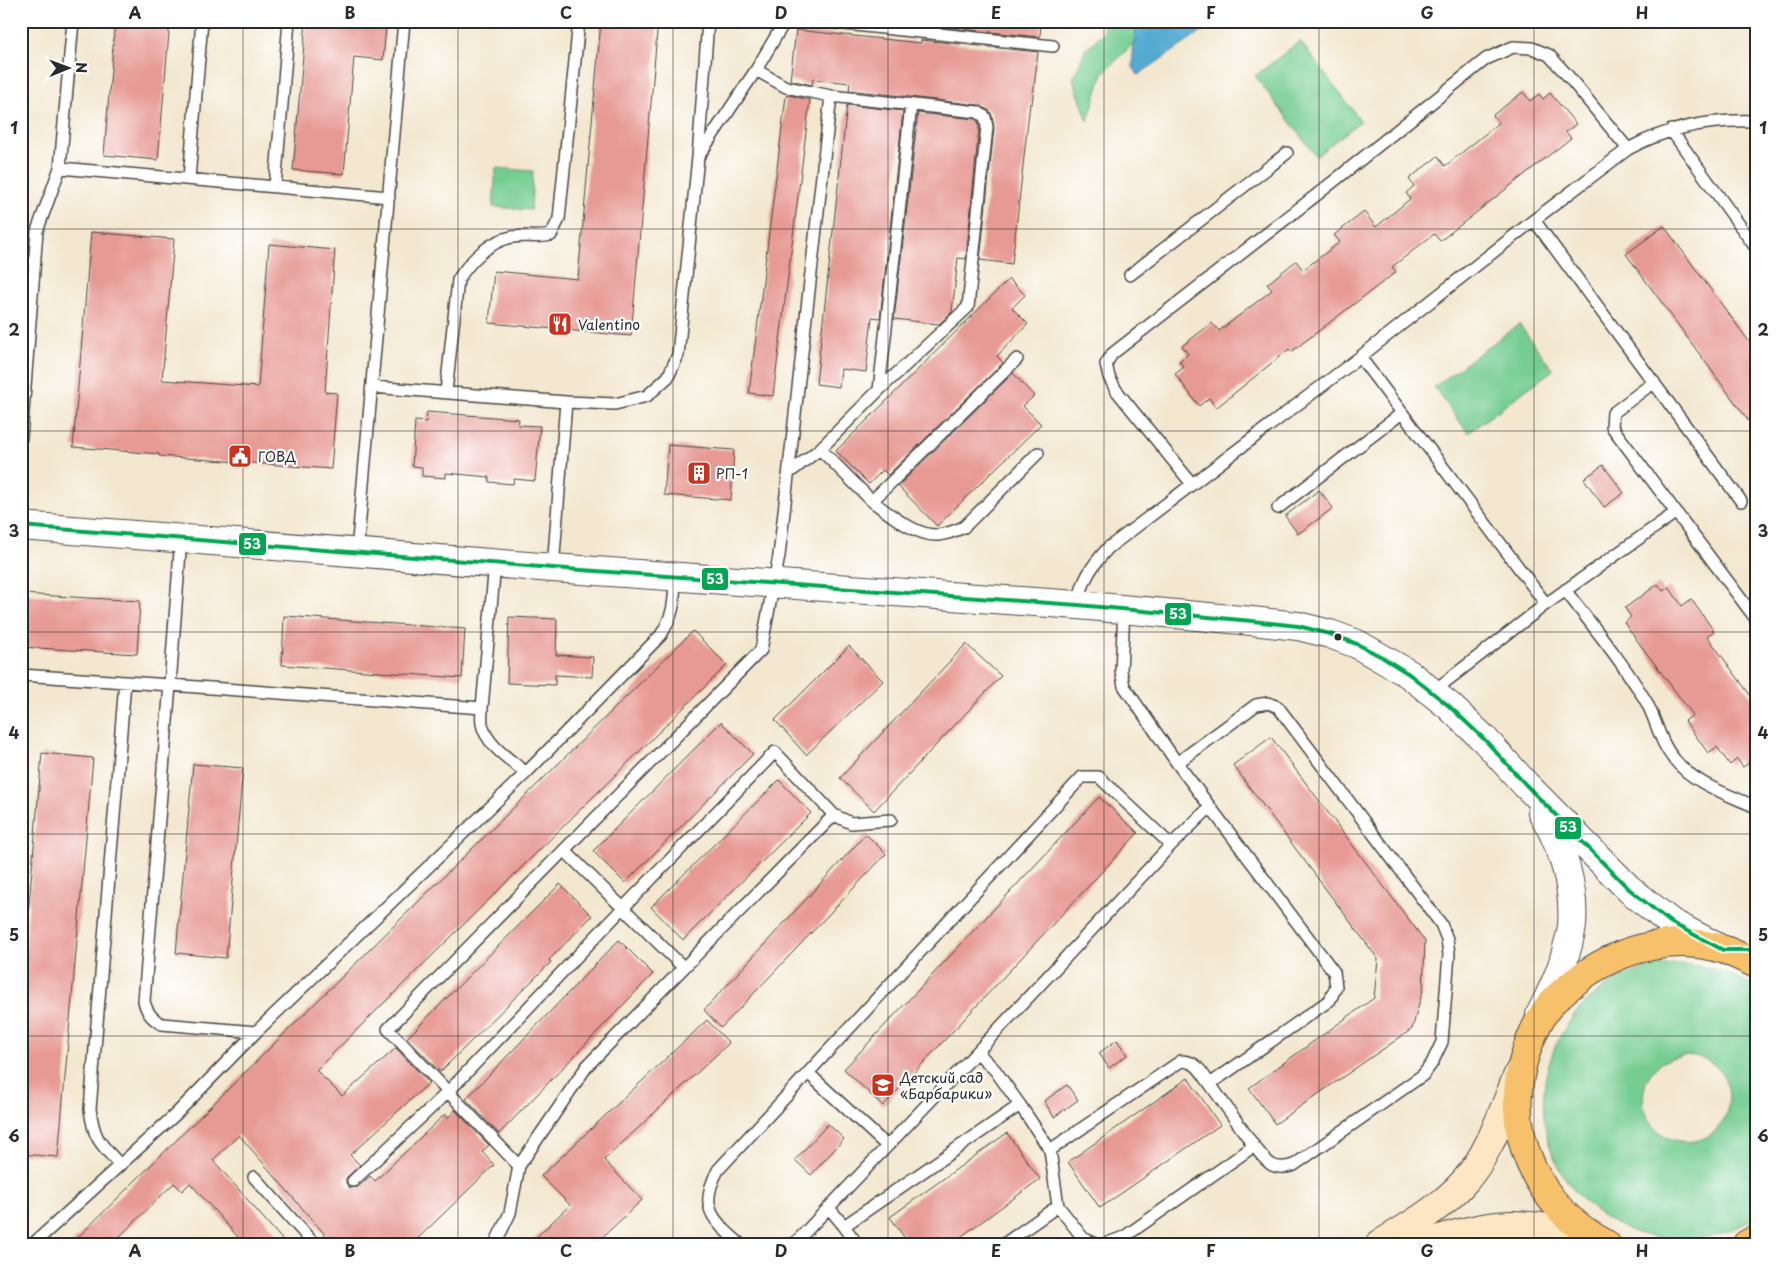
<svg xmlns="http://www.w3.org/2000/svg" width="1777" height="1265" font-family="'Playpen Sans',sans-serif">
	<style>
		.green { fill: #76cd92; stroke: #507c5e; fill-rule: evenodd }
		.water { fill: #55aad1; stroke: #406a7e }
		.building { fill: #e79993 }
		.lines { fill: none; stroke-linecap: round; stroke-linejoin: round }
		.service-casing { stroke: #494744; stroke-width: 14 }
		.tertiary-casing { stroke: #494744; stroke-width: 30 }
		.secondary-casing { stroke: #494744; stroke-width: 30 }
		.primary-casing { stroke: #494744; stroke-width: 30 }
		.service { stroke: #fff; stroke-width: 11 }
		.tertiary { stroke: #fff; stroke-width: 28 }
		.secondary { stroke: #fce6c4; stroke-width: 28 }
		.primary { stroke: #f7c06b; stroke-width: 28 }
		.bus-1-casing { stroke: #fff; stroke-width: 8 }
		.bus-1 { stroke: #00a651; stroke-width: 4 }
		.grid { fill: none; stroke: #2b2b2b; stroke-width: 1; stroke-opacity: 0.55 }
		.bus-dot { fill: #2b2b2b; stroke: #fff; stroke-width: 2 }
		.labels { text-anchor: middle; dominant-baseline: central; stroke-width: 4.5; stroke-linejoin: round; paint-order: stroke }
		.poi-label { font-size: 14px; fill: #2b2b2b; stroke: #fff; text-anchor: start }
		.line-badge { stroke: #fff; stroke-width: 2 }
		.badge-label { font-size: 14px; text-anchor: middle; font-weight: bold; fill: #fff }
		.neatline { fill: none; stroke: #2b2b2b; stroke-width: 2 }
		.grid-label { font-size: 16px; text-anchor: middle; font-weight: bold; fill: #2b2b2b }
	</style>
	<rect width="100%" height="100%" fill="#fff"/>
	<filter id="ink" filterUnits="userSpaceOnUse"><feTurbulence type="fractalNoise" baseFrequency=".02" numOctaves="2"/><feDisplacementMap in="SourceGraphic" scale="10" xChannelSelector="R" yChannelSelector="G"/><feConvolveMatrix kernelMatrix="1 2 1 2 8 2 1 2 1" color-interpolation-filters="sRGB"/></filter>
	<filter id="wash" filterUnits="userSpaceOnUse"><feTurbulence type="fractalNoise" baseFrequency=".0096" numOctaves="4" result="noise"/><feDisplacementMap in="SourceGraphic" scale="20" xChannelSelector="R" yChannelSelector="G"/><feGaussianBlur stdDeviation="1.12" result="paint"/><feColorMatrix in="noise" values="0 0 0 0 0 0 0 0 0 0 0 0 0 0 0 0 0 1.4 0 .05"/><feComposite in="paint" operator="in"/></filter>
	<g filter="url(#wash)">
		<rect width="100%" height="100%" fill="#f3e7cf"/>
		<path class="green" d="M1102,21H1137L1135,42L1103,73L1088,121L1073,79L1085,50L1105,31Z
			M1300,41L1361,121L1316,156L1255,76Z
			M496,168L533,171L531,210L493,207Z
			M1519,324L1553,370L1468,433L1434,387Z
			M1672,964C1703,964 1729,971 1756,987V1217C1726,1237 1690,1244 1654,1237C1625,1232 1599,1217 1579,1196C1522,1134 1535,1034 1605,987C1625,973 1648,967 1672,964ZM1683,1055C1749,1055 1740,1149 1680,1141C1669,1140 1659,1133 1651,1124C1642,1111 1641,1095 1647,1080C1654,1065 1667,1058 1683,1055Z"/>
		<path class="water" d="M1131,21H1218L1138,75L1133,67L1132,50L1136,32Z"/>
		<g id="blocks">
			<path class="building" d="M115,21H170L158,160L104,155Z
				M306,21H359V23L386,26L383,60L354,57L344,174L293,170Z
				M601,21H658L631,336L489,323L494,271L578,279Z
				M922,21H1041L1040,37L922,25Z
				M796,30L921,43V40L1038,52L1032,104L1030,103L1012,264L980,260L994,128L992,116L990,111L979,105L849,90L850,83L813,79L812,85L790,80Z
				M1523,92L1530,101L1539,94L1543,99L1550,93L1576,124L1566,132L1571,138L1440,241L1434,234L1392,267L1396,272L1291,352L1289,349L1216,408L1209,398L1199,406L1175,374L1184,367L1179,361L1188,354L1182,346L1212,323L1219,331L1236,318L1272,290L1267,284L1296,261L1303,270L1340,242L1334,235L1364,212L1376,227L1410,199L1406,193L1414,186L1409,179L1438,156L1445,166L1499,123L1493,115Z
				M789,95L810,100L773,396L749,393L786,96Z
				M847,105L903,111L880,318L872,317L866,372L841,369L839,387L816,384Z
				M918,113L975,119L978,121L979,127L966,259L958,258L952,312L939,324L894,319Z
				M1664,226L1756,351V431L1626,254Z
				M91,232L174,239L162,380L258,387L269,244L335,250L325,392L337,393L331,469L159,456V454L73,447Z
				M1009,279L1025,295L1012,308L1028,324L997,356L1003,363L888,475L883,470L869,484L836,451Z
				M1013,373L1034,396L1023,406L1041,424L937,526L898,486Z
				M427,412L519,419L518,425L540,426L535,481L514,479L513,484L489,482V477L446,473V478L422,476V467L412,466L415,421L426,422Z
				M668,445L734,450L731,500L664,495Z
				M1603,465L1624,493L1604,507L1584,479Z
				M1319,490L1333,508L1298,534L1285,516Z
				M1658,584L1663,591L1669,587L1682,606L1691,599L1714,631L1707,636L1756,703V758L1743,767L1737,759L1730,765L1717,747L1708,753L1685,721L1693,715L1624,623L1631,617L1625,608Z
				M21,594L140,601L137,654L21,647Z
				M284,616L465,629L462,678L282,665Z
				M509,617L557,619L556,655L593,657L592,677L555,675V685L507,683Z
				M693,631L727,665L316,1070L342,1096L396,1048L429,1083L350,1155L360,1165L346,1178V1183L350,1188L358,1187L370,1176L375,1181L445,1114L448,1118L455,1110L489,1145L482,1152L494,1165L412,1244H333L239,1135L213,1160L286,1244H244L190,1183L182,1191L174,1183L112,1244H71Z
				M966,644L1001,676L874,811L840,778Z
				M849,646L883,681L806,755L775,720Z
				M721,722L753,754L625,883L593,851Z
				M1271,737L1425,941L1423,990L1412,1029L1275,1124L1249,1088L1374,998L1378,959L1233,765Z
				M42,753L93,758L58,1157L21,1154V997Z
				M193,764L243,768L226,958L176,953Z
				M779,780L811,813L683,940L651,907Z
				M1099,797L1138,833L883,1106L844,1069Z
				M866,834L886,854L721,1028L704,1010Z
				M560,884L592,916L549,960L551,962L440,1072L407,1038Z
				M619,940L653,974L499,1134L466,1099Z
				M707,1020L729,1043L604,1160L642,1200L595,1244H529L570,1205L541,1176Z
				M1117,1040L1127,1055L1109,1068L1099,1053Z
				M1188,1078L1220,1125L1100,1208L1068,1162Z
				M1067,1085L1078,1100L1054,1117L1044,1101Z
				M828,1124L844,1139L811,1175L795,1160Z
				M1007,1133L1040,1179L951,1244H909L890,1217Z"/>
		</g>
	</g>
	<g filter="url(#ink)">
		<use href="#blocks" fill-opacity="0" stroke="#494744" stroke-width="1"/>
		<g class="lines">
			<g class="service-casing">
				<path id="service" d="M817,21L1053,46
					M756,70L786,87L831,96L978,112L985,117L987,127L968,307L879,390L820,449L789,473
					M1671,130L1756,248
					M1628,149C1668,127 1710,119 1756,121
					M698,157L756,70L785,21
					M60,168L389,197
					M189,179L202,21
					M275,187L289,21
					M1534,220L1741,501
					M1130,275L1287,153
					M1360,357L1546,604
					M1654,382L1613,413L1612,427L1756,619
					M372,387L566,402
					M879,390L911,105
					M446,392L458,280C469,262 489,241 512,237C525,235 537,238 551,235L559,219L579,21
					M21,438L37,231L60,168L73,21
					M820,449L872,501L1017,359
					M872,501C888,513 917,537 938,535C948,534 955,531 964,527L1038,453
					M1278,508L1402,413
					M357,552L404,21
					M553,568L566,402L615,404L647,396L668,377L678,355L698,157L708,21
					M1565,590C1592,625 1621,660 1644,698C1656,717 1659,742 1674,759C1694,784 1727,794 1756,807
					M1078,605C1082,580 1091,567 1108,548L1360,357L1534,220L1628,149L1568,76L1549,55L1532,48L1513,47L1486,59L1319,193L1112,354L1106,364L1109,377L1116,390L1192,484
					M21,675L170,685L181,538
					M1431,693L1546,604L1675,513
					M482,708C482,713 481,719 482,724C486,745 511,760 526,773
					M564,850L683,967
					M256,1032L162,1024C152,1019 147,1013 144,1001L170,685L482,708L495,563
					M808,1073L887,1146
					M1210,1084L1254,1146
					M1020,1105L995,1070L977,1052L1171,845L1210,807
					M1050,1150L1058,1206
					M120,1165C100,1143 94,1140 90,1109L125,682
					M519,1166L388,1029L761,650L779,556L831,96
					M254,1177L314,1244
					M353,1181L448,1092L623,908L775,752L834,815
					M829,1208L844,1226
					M33,1244L176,1114L256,1032L526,773L661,635C675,612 674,602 675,576
					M495,1244L510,1213L519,1166L587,1066L834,815L851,823L891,820
					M740,1244C712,1219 698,1207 718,1170L1082,777H1099L1171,845
					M794,1244L977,1052
					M857,1244L844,1226L1020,1105L1050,1150L1181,1061C1197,1061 1201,1072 1210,1084L1330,1000L1336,987L1334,972L1177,763L1124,686L1121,671L1124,610
					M1004,1244L1058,1206L1083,1238L1096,1244
					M1105,1244L1124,1237L1254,1146C1267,1162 1272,1172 1294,1165L1423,1075L1432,1063L1442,1042L1449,954L1447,939L1441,924L1278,707L1268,703L1256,705L1177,763"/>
			</g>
			<g class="tertiary-casing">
				<path id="tertiary" d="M21,526L553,568L1078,605L1252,621L1298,626L1330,634L1357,644L1409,674L1449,706L1485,740L1526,785L1629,889L1670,922L1717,947
					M1540,1015C1548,998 1558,980 1563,962C1566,951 1571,937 1572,925C1575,886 1562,845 1542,812"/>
			</g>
			<g class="secondary-casing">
				<path id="secondary" d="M1380,1244C1409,1226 1441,1208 1464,1182C1491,1152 1503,1109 1519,1072
					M1423,1244C1451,1235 1481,1226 1510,1225C1538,1225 1565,1230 1591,1236"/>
			</g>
			<g class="primary-casing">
				<path id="primary" d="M1606,1244C1535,1207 1501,1128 1526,1052C1531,1037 1538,1020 1548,1007C1557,995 1572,984 1584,975C1624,947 1677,934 1725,950C1735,954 1746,959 1756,964
					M1747,1244L1756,1239"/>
			</g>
			<use href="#service" class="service"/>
			<use href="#tertiary" class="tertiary"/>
			<use href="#secondary" class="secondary"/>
			<use href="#primary" class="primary"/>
			<g class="bus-1-casing">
				<path id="bus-1" d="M21,526L553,568L1078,605L1252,621L1298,626L1330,634L1357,644L1382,657L1409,674L1449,706L1485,740L1526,785L1629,889L1670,922L1723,950H1756"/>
			</g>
			<use href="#bus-1" class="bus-1"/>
		</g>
	</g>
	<path class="grid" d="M243,21V1244M458,21V1244M673,21V1244M888,21V1244M1104,21V1244M1319,21V1244M1534,21V1244M21,229H1756M21,431H1756M21,632H1756M21,834H1756M21,1036H1756"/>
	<defs>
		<g id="restaurant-square" transform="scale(1.25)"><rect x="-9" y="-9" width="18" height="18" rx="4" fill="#c8321e" stroke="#fff"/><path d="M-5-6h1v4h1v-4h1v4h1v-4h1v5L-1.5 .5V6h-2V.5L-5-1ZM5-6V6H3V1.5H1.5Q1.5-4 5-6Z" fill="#fff"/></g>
		<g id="civic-square" transform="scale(1.25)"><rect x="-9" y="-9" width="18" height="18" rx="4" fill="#c8321e" stroke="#fff"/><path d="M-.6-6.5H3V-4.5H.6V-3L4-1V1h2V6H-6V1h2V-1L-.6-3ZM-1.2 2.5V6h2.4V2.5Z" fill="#fff"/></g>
		<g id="building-square" transform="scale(1.25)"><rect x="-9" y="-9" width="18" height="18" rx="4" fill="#c8321e" stroke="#fff"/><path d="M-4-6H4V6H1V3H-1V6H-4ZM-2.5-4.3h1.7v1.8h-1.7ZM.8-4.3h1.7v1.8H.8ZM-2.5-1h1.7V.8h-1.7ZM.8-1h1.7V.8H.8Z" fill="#fff"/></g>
		<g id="school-square" transform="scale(1.25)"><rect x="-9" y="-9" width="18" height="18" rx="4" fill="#c8321e" stroke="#fff"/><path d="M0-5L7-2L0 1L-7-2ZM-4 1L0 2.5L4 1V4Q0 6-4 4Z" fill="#fff"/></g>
	</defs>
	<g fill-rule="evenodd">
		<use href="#restaurant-square" x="560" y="324"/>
		<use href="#civic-square" x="240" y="456"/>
		<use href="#building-square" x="699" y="473"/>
		<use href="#school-square" x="883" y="1085"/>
	</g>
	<circle class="bus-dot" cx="1338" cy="637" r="4.5"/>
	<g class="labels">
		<g class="poi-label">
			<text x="578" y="324">Valentino</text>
			<text x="258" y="456">ГОВД</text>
			<text x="716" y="473">РП-1</text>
			<text x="900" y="1077">Детский сад<tspan x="900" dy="16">«Барбарики»</tspan></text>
		</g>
	</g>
	<g class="line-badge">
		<rect x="238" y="532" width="29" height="24" rx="5" fill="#00a651"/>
		<rect x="701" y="567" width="28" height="24" rx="5" fill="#00a651"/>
		<rect x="1164" y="602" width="28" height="24" rx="5" fill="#00a651"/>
		<rect x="1554" y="816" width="28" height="24" rx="5" fill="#00a651"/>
	</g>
	<g class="badge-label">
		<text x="252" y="549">53</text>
		<text x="715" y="584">53</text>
		<text x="1178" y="619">53</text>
		<text x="1568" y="832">53</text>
	</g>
	<rect width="1777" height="1265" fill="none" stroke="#fff" stroke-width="55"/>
	<g transform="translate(68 68) rotate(89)" stroke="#ffffff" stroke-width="4" paint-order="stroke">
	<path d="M0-4L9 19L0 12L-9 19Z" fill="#2b2b2b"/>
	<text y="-8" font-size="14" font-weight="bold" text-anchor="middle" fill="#2b2b2b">N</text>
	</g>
	<rect x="28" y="28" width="1722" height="1210" class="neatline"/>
	<g class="grid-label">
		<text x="135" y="19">A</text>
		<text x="350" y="19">B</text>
		<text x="566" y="19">C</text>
		<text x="781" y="19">D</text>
		<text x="996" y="19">E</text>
		<text x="1211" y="19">F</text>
		<text x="1427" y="19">G</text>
		<text x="1642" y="19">H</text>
		<text x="14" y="134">1</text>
		<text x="1763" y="134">1</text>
		<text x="14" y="336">2</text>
		<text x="1763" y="336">2</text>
		<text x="14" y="537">3</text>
		<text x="1763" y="537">3</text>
		<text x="14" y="739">4</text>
		<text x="1763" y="739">4</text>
		<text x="14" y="941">5</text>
		<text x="1763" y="941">5</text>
		<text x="14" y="1142">6</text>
		<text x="1763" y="1142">6</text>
		<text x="135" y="1257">A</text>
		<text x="350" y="1257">B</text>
		<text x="566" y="1257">C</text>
		<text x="781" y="1257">D</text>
		<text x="996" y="1257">E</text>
		<text x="1211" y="1257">F</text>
		<text x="1427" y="1257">G</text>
		<text x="1642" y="1257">H</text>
	</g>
</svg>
